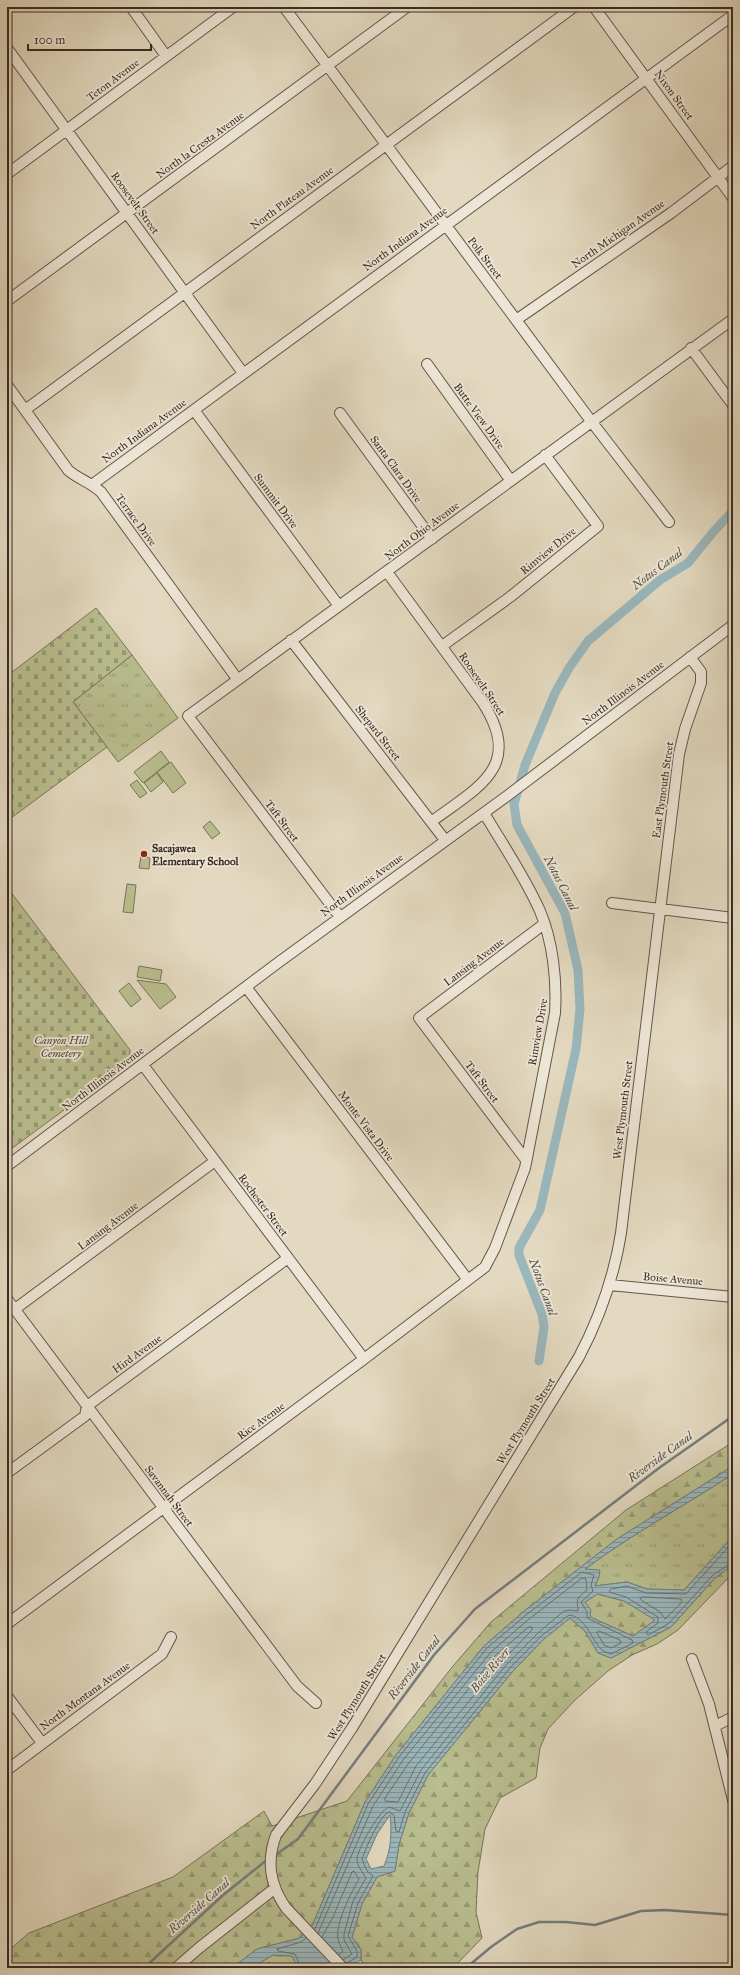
<svg xmlns="http://www.w3.org/2000/svg" width="740" height="1975" font-family="'IM FELL Great Primer',serif">
	<style>
		.grass { fill: url(#grass-tufts); stroke: #7a745a }
		.forest { fill: url(#forest-firs); stroke: #7a745a }
		.cemetery { fill: url(#cemetery-stones); stroke: #7a745a }
		.park { fill: #b9be8f; stroke: #7a745a }
		.water { fill: url(#water-rules); stroke: #747f7f; fill-rule: evenodd }
		.lines { fill: none; stroke-linecap: round; stroke-linejoin: round }
		.shore { stroke: #6a7170; stroke-width: 1 }
		.stream { stroke: #747f7f; stroke-width: 2.5 }
		.canal { stroke: #9ab7bc; stroke-width: 9 }
		.minor-casing { stroke: #64564b; stroke-width: 12 }
		.minor { stroke: #ede6d6; stroke-width: 10 }
		.poi-dot { fill: #8f2418; stroke: #ede6d6; stroke-width: 1.5 }
		.labels { text-anchor: middle; dominant-baseline: central; stroke-width: 3.5; stroke-linejoin: round; paint-order: stroke }
		.street-label { font-size: 11px; fill: #3a2b24; stroke: #ede6d6 }
		.poi-label { font-size: 11px; font-weight: bold; fill: #3a2b24; stroke: #ede6d6; text-anchor: start }
		.park-label { font-size: 11px; font-style: italic; fill: #534839; stroke: #ede6d6 }
		.water-label { font-size: 12px; font-style: italic; fill: #524e4a; stroke: #ede6d6 }
	</style>
	<defs>
		<pattern id="grass-tufts" width="24" height="20" patternUnits="userSpaceOnUse"><rect width="24" height="20" fill="#b9be8f"/><path d="M3 7l-1-3M5 7V3M7 7l1-3M15 17l-1-3M17 17v-4M19 17l1-3" fill="none" stroke="#979b75"/></pattern>
		<pattern id="forest-firs" width="22" height="20" patternUnits="userSpaceOnUse"><rect width="22" height="20" fill="#b9be8f"/><path d="M5 1l3.5 6h-7zM16 11l3.5 6h-7z" fill="#979b75"/></pattern>
		<pattern id="cemetery-stones" width="16" height="16" patternUnits="userSpaceOnUse"><rect width="16" height="16" fill="#b9be8f"/><path d="M2 7V4a2 2 0 0 1 4 0v3zM10 15v-3a2 2 0 0 1 4 0v3z" fill="#979b75"/></pattern>
		<pattern id="water-rules" width="6" height="5" patternUnits="userSpaceOnUse"><rect width="6" height="5" fill="#9ab7bc"/><path d="M0 2.5h6" fill="none" stroke="#7f9599"/></pattern>
	</defs>
	<rect width="100%" height="100%" fill="#e3d9c0"/>
	<filter id="stains"><feTurbulence type="fractalNoise" baseFrequency=".005" numOctaves="4"/><feColorMatrix values="0 0 0 0 .2 0 0 0 0 .09 0 0 0 0 .02 0 0 0 .5 -.17"/></filter>
	<radialGradient id="worn" r=".72"><stop offset=".6" stop-color="#630" stop-opacity="0"/><stop offset="1" stop-color="#630" stop-opacity=".3"/></radialGradient>
	<path class="grass" d="M132,655L178,718L118,762L73,702Z
		M733,1474V1536L684,1590L647,1589L627,1582L595,1586L599,1577L592,1570L585,1569C632,1534 684,1506 733,1474Z"/>
	<path class="forest" d="M733,1442V1466L617,1539L523,1612L484,1646L396,1755L365,1802L312,1926L300,1938L257,1949L232,1968H7V1952L29,1933L173,1877L264,1811L272,1826L347,1801L453,1666L491,1622L626,1510Z
		M733,1565V1573L678,1630L657,1644L632,1655L608,1671L575,1700L548,1729L540,1748L536,1778L500,1798L485,1829L478,1872L476,1912L482,1938L453,1968H366L361,1960V1950L352,1937L362,1904L377,1877L395,1871L399,1844L409,1813L428,1775L513,1671L544,1639L570,1618L585,1631L598,1653L611,1658L671,1627L715,1578Z
		M597,1594L624,1601L656,1620L633,1636L590,1617L585,1602Z
		M273,1955L292,1956L298,1968H251Z"/>
	<path class="cemetery" d="M96,608L132,655L73,702L107,747L7,821V676Z
		M7,887L130,1050L129,1062L7,1152Z"/>
	<path class="park" d="M161,751L169,762L143,783L134,772Z
		M171,762L186,783L173,793L157,772Z
		M157,773L163,782L151,792L144,783Z
		M137,780L147,793L140,798L130,785Z
		M210,821L220,833L212,839L203,827Z
		M141,856L150,858L149,869L139,868Z
		M127,884L136,885L133,913L123,912Z
		M139,966L162,970L160,981L137,977Z
		M137,980L166,984L176,997L160,1009Z
		M129,983L141,999L131,1007L119,991Z"/>
	<path class="water" d="M733,1466V1474C684,1506 632,1534 585,1569L600,1570L599,1577L595,1586L627,1582L647,1589L684,1590L733,1536V1565L715,1578L671,1627L611,1658L598,1653L585,1631L570,1618L544,1639L513,1671L428,1775L409,1813L399,1844L395,1871L377,1877L362,1904L352,1937L361,1950V1960L346,1968H298L292,1956L273,1955L251,1968H232L257,1949L300,1938L312,1926L365,1802L396,1755L484,1646L523,1612L617,1539ZM598,1594L624,1601L655,1620L633,1636L590,1617L591,1610L585,1602ZM390,1815C392,1833 391,1849 384,1866L371,1869L366,1859L377,1834Z"/>
	<g class="lines">
		<path class="shore" d="M733,1542L686,1594L646,1593L627,1586L611,1589L609,1592L626,1597L658,1617V1623L646,1632L648,1635L668,1624L713,1575L733,1562
			M643,1597L681,1599L682,1602L665,1619L660,1612L641,1600L640,1598Z
			M529,1627H532V1630L502,1661L416,1766L398,1802L385,1801V1798L408,1764L495,1656Z
			M599,1631L620,1640L621,1643L611,1648L604,1645L597,1633Z
			M315,1929L368,1804L399,1757L487,1648L526,1615L582,1572L594,1575L591,1585L593,1591L581,1602L587,1612V1618L632,1640L633,1643L611,1654C608,1653 602,1651 600,1648C592,1639 584,1616 569,1615L541,1636L510,1668L425,1773L405,1812L399,1832L396,1831L394,1815L389,1812C379,1816 366,1848 362,1859L367,1871L373,1876L358,1903L348,1936L357,1951V1957L347,1963
			M318,1933L373,1806L403,1760L491,1652L529,1619L582,1578L586,1579L587,1590C576,1599 577,1598 578,1611L570,1610L564,1611L538,1633L506,1665L421,1770L400,1811L389,1807C380,1809 357,1850 357,1859C357,1866 363,1873 366,1878L353,1901L344,1934V1940L352,1954L343,1960
			M322,1937L333,1917L352,1872L354,1871L359,1879C351,1893 335,1924 338,1939C339,1944 341,1947 343,1951L339,1955
			M301,1968L295,1954L278,1951L277,1949L301,1942L306,1938"/>
		<path class="stream" d="M274,1856L298,1839L434,1655L475,1609L659,1468L733,1416
			M144,1968L222,1896L268,1859
			M466,1968L491,1947L517,1929L539,1922H566L595,1925L641,1911L665,1910L733,1915"/>
		<path class="canal" d="M539,1361L544,1327L542,1314L519,1255V1248L540,1210L576,1049L580,1009L578,970L565,913L517,825L514,804L525,765L555,693L569,668L588,641L660,580L688,563L714,531L733,511"/>
		<g class="minor-casing">
			<path id="minor" d="M131,7L166,56
				M284,7L591,421L669,522
				M594,7L733,198
				M7,48L243,373
				M7,174L233,7
				M7,301L407,7
				M516,320L671,213L733,166
				M691,348L733,405
				M427,364L511,481
				M7,385L68,470C78,479 90,482 101,492L238,680
				M25,410L574,7
				M194,410L339,606
				M340,413L432,539
				M93,484L733,15
				M387,572L483,703C524,767 478,787 431,822
				M291,640L445,840
				M442,646L510,597L598,526L545,455
				M612,903L733,918
				M340,917L188,716L733,319
				M246,987L468,1280
				M143,1065L364,1359
				M526,1160L419,1018L544,924
				M7,1166L279,962L507,796L733,625
				M610,1285L733,1297
				M7,1299L297,1686L316,1703
				M15,1309L215,1161
				M7,1473L85,1416L87,1406L288,1258
				M7,1624L364,1359L485,1267L495,1248L525,1168L555,1013C557,980 553,942 540,911C525,877 503,845 484,813
				M692,1659L709,1704L733,1800
				M7,1696L42,1743
				M715,1726L733,1717
				M7,1770L162,1654L171,1637
				M176,1968L199,1948L274,1889
				M343,1968L286,1908C270,1885 266,1862 276,1835L315,1784L352,1728L579,1357C600,1317 614,1277 621,1233L679,754L685,729L701,683V672L690,657"/>
		</g>
		<use href="#minor" class="minor"/>
	</g>
	<circle class="poi-dot" cx="144" cy="854" r="4"/>
	<g class="labels">
		<g class="street-label">
			<text transform="translate(113 80) rotate(-37)">Teton Avenue</text>
			<text transform="translate(674 95) rotate(54)">Nixon Street</text>
			<text transform="translate(200 145) rotate(-36)">North la Cresta Avenue</text>
			<text transform="translate(292 198) rotate(-36)">North Plateau Avenue</text>
			<text transform="translate(135 203) rotate(54)">Roosevelt Street</text>
			<text transform="translate(618 234) rotate(-35)">North Michigan Avenue</text>
			<text transform="translate(405 239) rotate(-36)">North Indiana Avenue</text>
			<text transform="translate(485 258) rotate(53)">Polk Street</text>
			<text transform="translate(479 416) rotate(54)">Butte View Drive</text>
			<text transform="translate(144 431) rotate(-36)">North Indiana Avenue</text>
			<text transform="translate(396 469) rotate(54)">Santa Clara Drive</text>
			<text transform="translate(276 501) rotate(53)">Summit Drive</text>
			<text transform="translate(136 520) rotate(54)">Terrace Drive</text>
			<text transform="translate(422 531) rotate(-37)">North Ohio Avenue</text>
			<text transform="translate(548 551) rotate(-39)">Rimview Drive</text>
			<text transform="translate(482 684) rotate(56)">Roosevelt Street</text>
			<text transform="translate(623 693) rotate(-37)">North Illinois Avenue</text>
			<text transform="translate(378 733) rotate(52)">Shepard Street</text>
			<text transform="translate(663 790) rotate(-82)">East Plymouth Street</text>
			<text transform="translate(282 821) rotate(53)">Taft Street</text>
			<text transform="translate(362 885) rotate(-36)">North Illinois Avenue</text>
			<text transform="translate(474 962) rotate(-37)">Lansing Avenue</text>
			<text transform="translate(538 1032) rotate(-80)">Rimview Drive</text>
			<text transform="translate(103 1079) rotate(-37)">North Illinois Avenue</text>
			<text transform="translate(482 1082) rotate(53)">Taft Street</text>
			<text transform="translate(623 1110) rotate(-83)">West Plymouth Street</text>
			<text transform="translate(366 1126) rotate(53)">Monte Vista Drive</text>
			<text transform="translate(263 1205) rotate(53)">Rochester Street</text>
			<text transform="translate(108 1226) rotate(-37)">Lansing Avenue</text>
			<text transform="translate(673 1279) rotate(5)">Boise Avenue</text>
			<text transform="translate(137 1354) rotate(-36)">Hird Avenue</text>
			<text transform="translate(261 1421) rotate(-36)">Rice Avenue</text>
			<text transform="translate(526 1421) rotate(-58)">West Plymouth Street</text>
			<text transform="translate(169 1496) rotate(53)">Savannah Street</text>
			<text transform="translate(85 1696) rotate(-36)">North Montana Avenue</text>
			<text transform="translate(357 1697) rotate(-58)">West Plymouth Street</text>
		</g>
		<g class="poi-label">
			<text x="152" y="848">Sacajawea<tspan x="152" dy="13">Elementary School</tspan></text>
		</g>
		<g class="park-label">
			<text x="61" y="1040">Canyon Hill<tspan x="61" dy="13">Cemetery</tspan></text>
		</g>
		<g class="water-label">
			<text transform="translate(657 569) rotate(-37)">Notus Canal</text>
			<text transform="translate(561 883) rotate(63)">Notus Canal</text>
			<text transform="translate(543 1287) rotate(70)">Notus Canal</text>
			<text transform="translate(660 1457) rotate(-36)">Riverside Canal</text>
			<text transform="translate(414 1668) rotate(-52)">Riverside Canal</text>
			<text transform="translate(490 1670) rotate(-50)">Boise River</text>
			<text transform="translate(199 1906) rotate(-41)">Riverside Canal</text>
		</g>
	</g>
	<rect width="740" height="1975" fill="none" stroke="#e3d9c0" stroke-width="24"/>
	<rect x="8" y="8" width="724" height="1959" fill="none" stroke="#3a2b24" stroke-width="2"/>
	<rect x="12" y="12" width="716" height="1951" fill="none" stroke="#3a2b24"/>
	<path d="M28 44v6h123v-6" fill="none" stroke="#3a2b24" stroke-width="2"/>
	<text x="34" y="44" font-size="12" fill="#3a2b24" stroke="#ede6d6" stroke-width="3" paint-order="stroke">100 m</text>
	<rect width="100%" height="100%" filter="url(#stains)"/>
	<rect width="100%" height="100%" fill="url(#worn)"/>
</svg>
